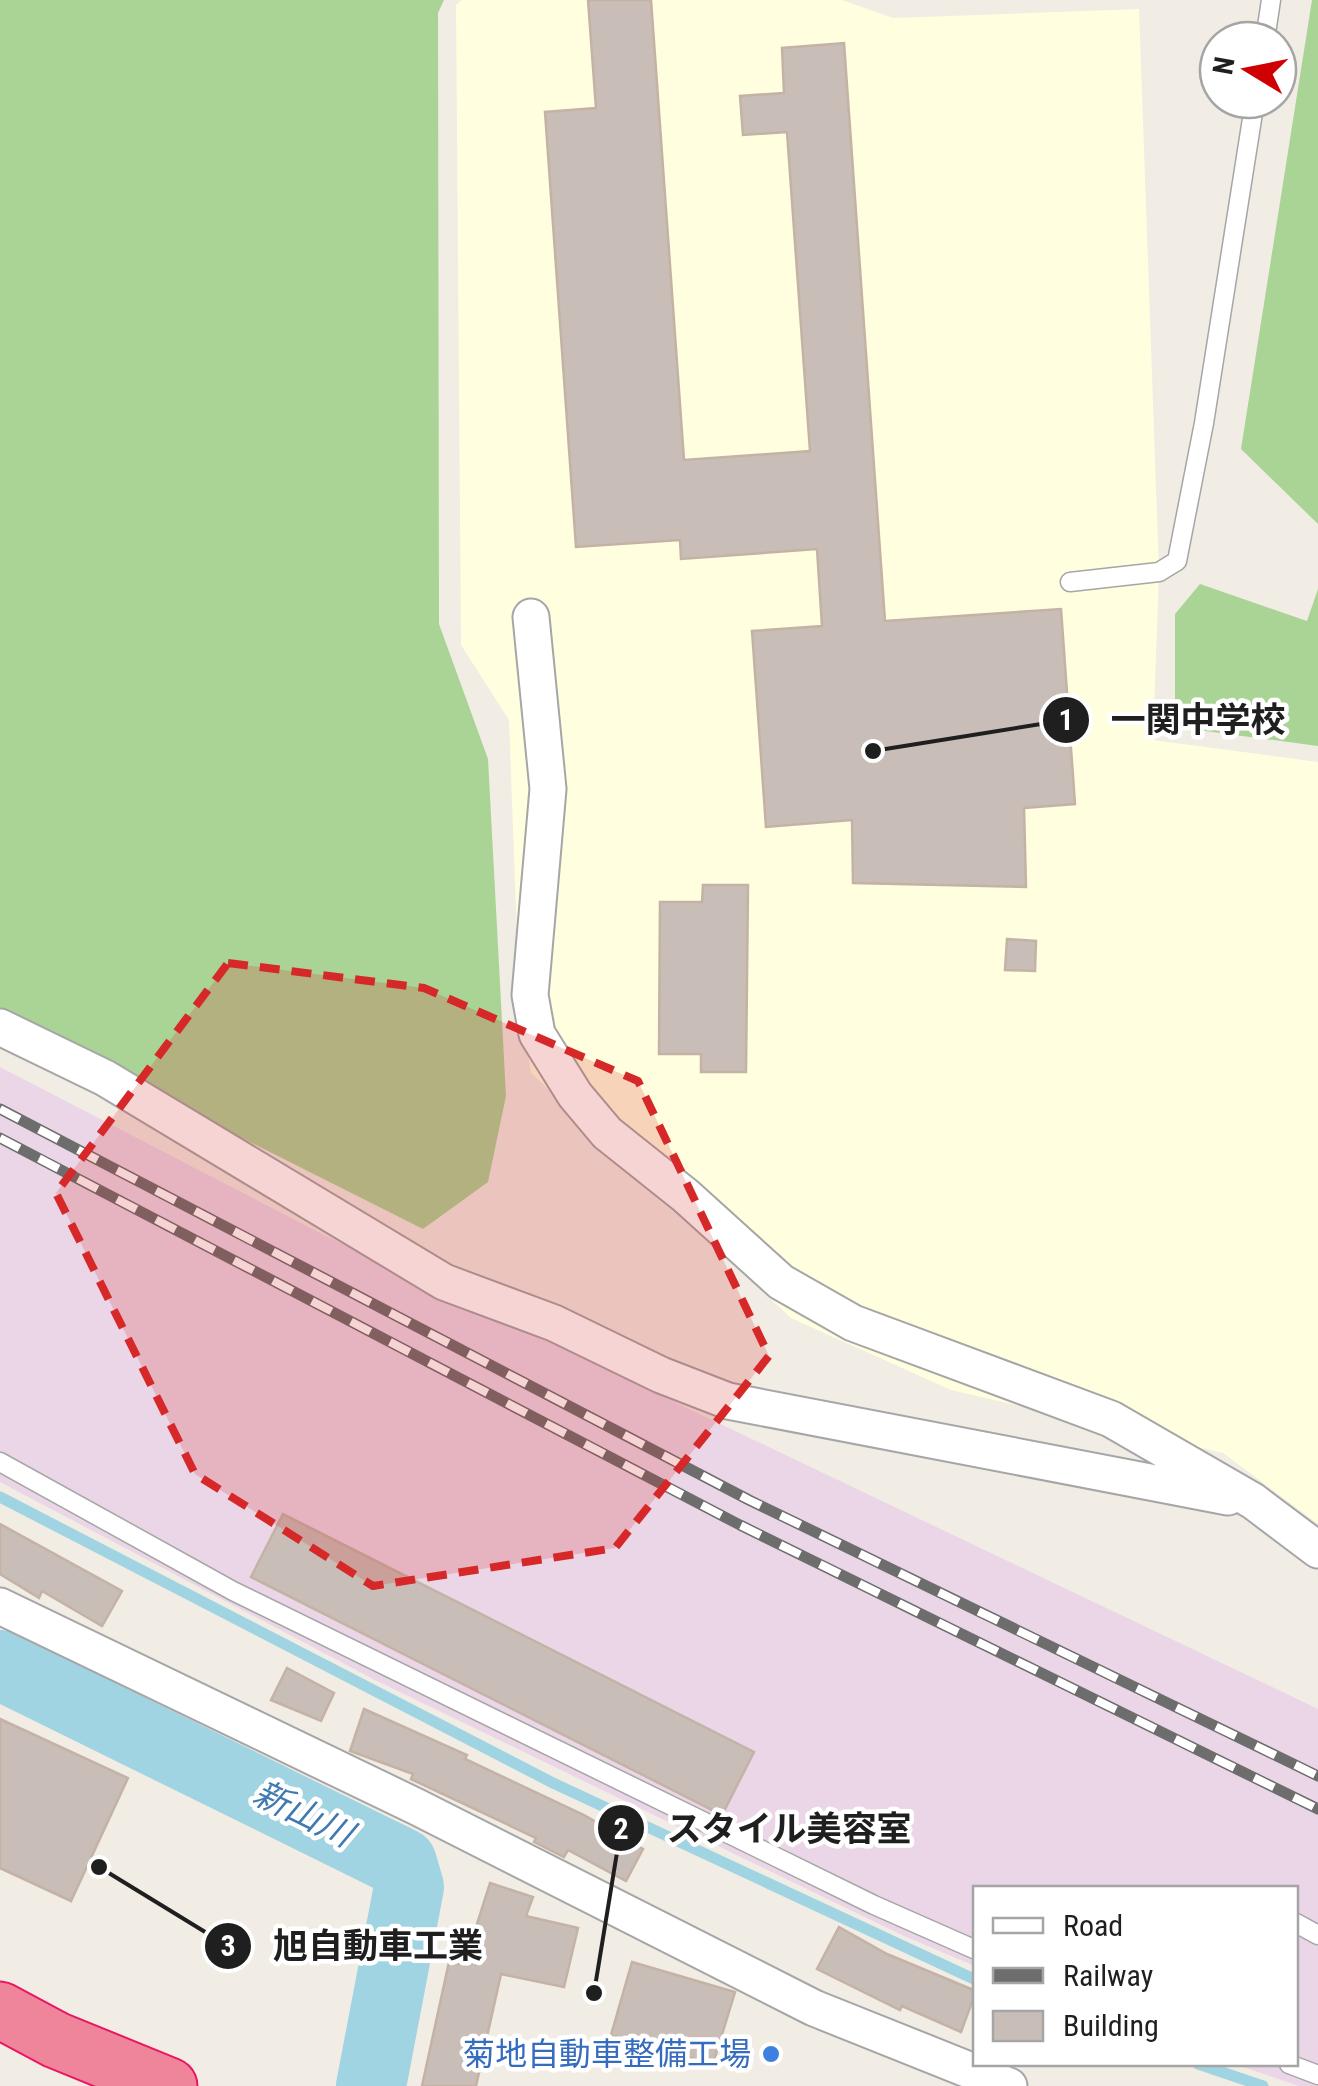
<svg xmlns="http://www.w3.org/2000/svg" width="1318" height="2086" font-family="'Roboto Condensed','Noto Sans JP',sans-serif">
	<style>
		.industrial { fill: #ead6e7 }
		.education { fill: #fffedf }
		.forest { fill: #a9d495 }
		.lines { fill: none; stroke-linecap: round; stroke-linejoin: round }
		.stream { stroke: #a1d4e2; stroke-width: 11 }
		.river { stroke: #a1d4e2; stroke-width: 70 }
		.building { fill: #c9beb7; stroke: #c4b2a5; stroke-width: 2.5 }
		.lane-casing { stroke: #a6a6a6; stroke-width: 21 }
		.street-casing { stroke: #a6a6a6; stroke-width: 39 }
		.highway-casing { stroke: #eb1562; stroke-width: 59 }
		.lane { stroke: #fff; stroke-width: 18 }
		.street { stroke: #fff; stroke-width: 35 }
		.highway { stroke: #ef859b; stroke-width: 55 }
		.rail-casing { stroke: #6d6d6d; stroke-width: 11 }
		.rail { stroke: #fff; stroke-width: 8; stroke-dasharray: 22; stroke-linecap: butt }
		.marked { fill: #d62828; fill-opacity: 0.2; stroke: #d62828; stroke-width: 8; stroke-dasharray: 20 12; stroke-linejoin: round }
		.shop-dot { fill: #3f7fe0; stroke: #fff; stroke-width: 4 }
		.labels { text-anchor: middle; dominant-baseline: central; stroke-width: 9; stroke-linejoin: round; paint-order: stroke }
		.shop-label { font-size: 32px; fill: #366cbe; stroke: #fff; text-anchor: end }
		.water-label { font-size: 35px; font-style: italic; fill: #407ab0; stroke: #fff }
		.leader { fill: none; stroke: #1f1f1f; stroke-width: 4 }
		.callout-dot { fill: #1f1f1f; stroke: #fff; stroke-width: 4 }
		.mark-label { font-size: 30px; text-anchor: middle; font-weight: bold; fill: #fff }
		.callout-label { font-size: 35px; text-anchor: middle; font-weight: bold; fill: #1f1f1f; stroke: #fff; stroke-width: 9; stroke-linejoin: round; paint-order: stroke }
	</style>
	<rect width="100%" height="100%" fill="#f1ece4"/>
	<path class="industrial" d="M0,1067L324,1235L1318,1709V2086H1299L1234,2064H1296V1888H976L975,1966L904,1936L375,1680L0,1482Z"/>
	<path class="education" d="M462,0H842L893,18L1139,9L1159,572L1153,740L1318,762V1524L1223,1453L951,1390L791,1318L531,1073L519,991L509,720L461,645L456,5Z"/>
	<path class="forest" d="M0,0H444L438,13L439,624L488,759L506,1096L488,1182L423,1229L0,1016Z
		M1312,0H1318V524L1241,449Z
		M1200,584L1307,621L1318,589V746L1175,727V614Z"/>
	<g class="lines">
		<path class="stream" d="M0,1497L553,1783L976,1980
			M1198,2064L1263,2086"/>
		<path class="river" d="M0,1665L402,1863L409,1887L371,2086"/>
	</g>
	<path class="building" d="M588,0H651L684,460L810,451L787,132L743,135L740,96L784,93L782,48L844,43L885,621L1061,609L1075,804L1024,808L1026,887L853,883L852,820L766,827L752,631L822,626L817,549L681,559L680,540L576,547L545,112L596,108Z
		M703,885H748L746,1072H701V1054H659L660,902H702Z
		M1007,939L1036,941L1035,971L1005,970Z
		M283,1514L754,1752L722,1815L251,1577Z
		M0,1524L122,1591L102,1626L42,1591L39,1598L0,1574Z
		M287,1668L334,1693L321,1721L271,1700Z
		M364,1709L467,1755L465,1759L584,1815L643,1849L626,1881L568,1850L564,1857L534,1842L536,1838L411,1779L413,1774L350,1751Z
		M0,1719L128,1778L71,1901L0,1868Z
		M490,1883L533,1897L526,1916L578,1928L564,1987L501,1974L476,2086H422L449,1962L464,1965Z
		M839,1927L887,1954L976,1991L961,2032L902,2006L900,2010L817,1969Z
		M632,1962L735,1992L713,2064L611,2035Z"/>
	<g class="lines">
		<g class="lane-casing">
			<path id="lane" d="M1265,40L1271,0
				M1070,582L1159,572L1177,561L1204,423L1255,100
				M0,1462L233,1591L874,1905L976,1950
				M1296,1923L1318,1935
				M1289,2064L1318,2075"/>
		</g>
		<g class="street-casing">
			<path id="street" d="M531,617L548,789L530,995L537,1034L575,1095L607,1133L686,1196L781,1282L853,1323L1111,1419L1253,1501L1318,1550
				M0,1027L105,1078L444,1282L554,1323L661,1375L728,1401L1228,1497
				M0,1606L417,1807L814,2008L1009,2086"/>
		</g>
		<g class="highway-casing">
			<path id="highway" d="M0,2010L56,2040L169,2086"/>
		</g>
		<use href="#lane" class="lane"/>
		<use href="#street" class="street"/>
		<use href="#highway" class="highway"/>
		<g class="rail-casing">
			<path id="rail" d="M0,1109L749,1500L1318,1776
				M0,1138L740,1525L1318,1809"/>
		</g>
		<use href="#rail" class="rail"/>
	</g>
	<path class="marked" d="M228,963L424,988L638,1081L769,1356L615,1548L373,1586L195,1474L56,1193Z"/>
	<circle class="shop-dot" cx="771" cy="2054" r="10"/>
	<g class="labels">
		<g class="shop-label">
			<text x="751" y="2054">菊地自動車整備工場</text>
		</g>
		<g class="water-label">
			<text transform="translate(303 1814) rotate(26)">新山川</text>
		</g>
	</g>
	<path class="leader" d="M873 751L1066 720M594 1993L621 1828M99 1867L228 1946"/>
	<g class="callout-dot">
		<circle cx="873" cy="751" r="10"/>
		<circle cx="594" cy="1993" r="10"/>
		<circle cx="99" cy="1867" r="10"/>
		<circle cx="1066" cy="720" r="25"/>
		<circle cx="621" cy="1828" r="25"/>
		<circle cx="228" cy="1946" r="25"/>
	</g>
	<g class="mark-label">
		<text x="1066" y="730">1</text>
		<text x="621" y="1839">2</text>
		<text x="228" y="1956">3</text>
	</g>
	<g class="callout-label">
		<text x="1198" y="732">一関中学校</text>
		<text x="789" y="1841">スタイル美容室</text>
		<text x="378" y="1958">旭自動車工業</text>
	</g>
	<rect x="973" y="1886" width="325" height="180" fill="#ffffff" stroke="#a5a5a5" stroke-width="2.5"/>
	<rect x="993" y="1918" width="50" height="15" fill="#ffffff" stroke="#a5a5a5" stroke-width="2.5"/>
	<text x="1063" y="1936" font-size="30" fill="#1f1f1f">Road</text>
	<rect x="993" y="1968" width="50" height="15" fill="#6d6d6d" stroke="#a5a5a5" stroke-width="2.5"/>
	<text x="1063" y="1986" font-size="30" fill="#1f1f1f">Railway</text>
	<rect x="993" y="2011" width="50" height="30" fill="#c9beb7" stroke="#a5a5a5" stroke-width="2.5"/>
	<text x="1063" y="2036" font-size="30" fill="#1f1f1f">Building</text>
	<g transform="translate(1248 70) rotate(280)"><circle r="48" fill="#ffffff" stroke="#a5a5a5" stroke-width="2.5"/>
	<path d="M0-8L18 38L0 25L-18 38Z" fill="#ce0003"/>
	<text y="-15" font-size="28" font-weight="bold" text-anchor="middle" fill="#1f1f1f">N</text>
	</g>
</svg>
